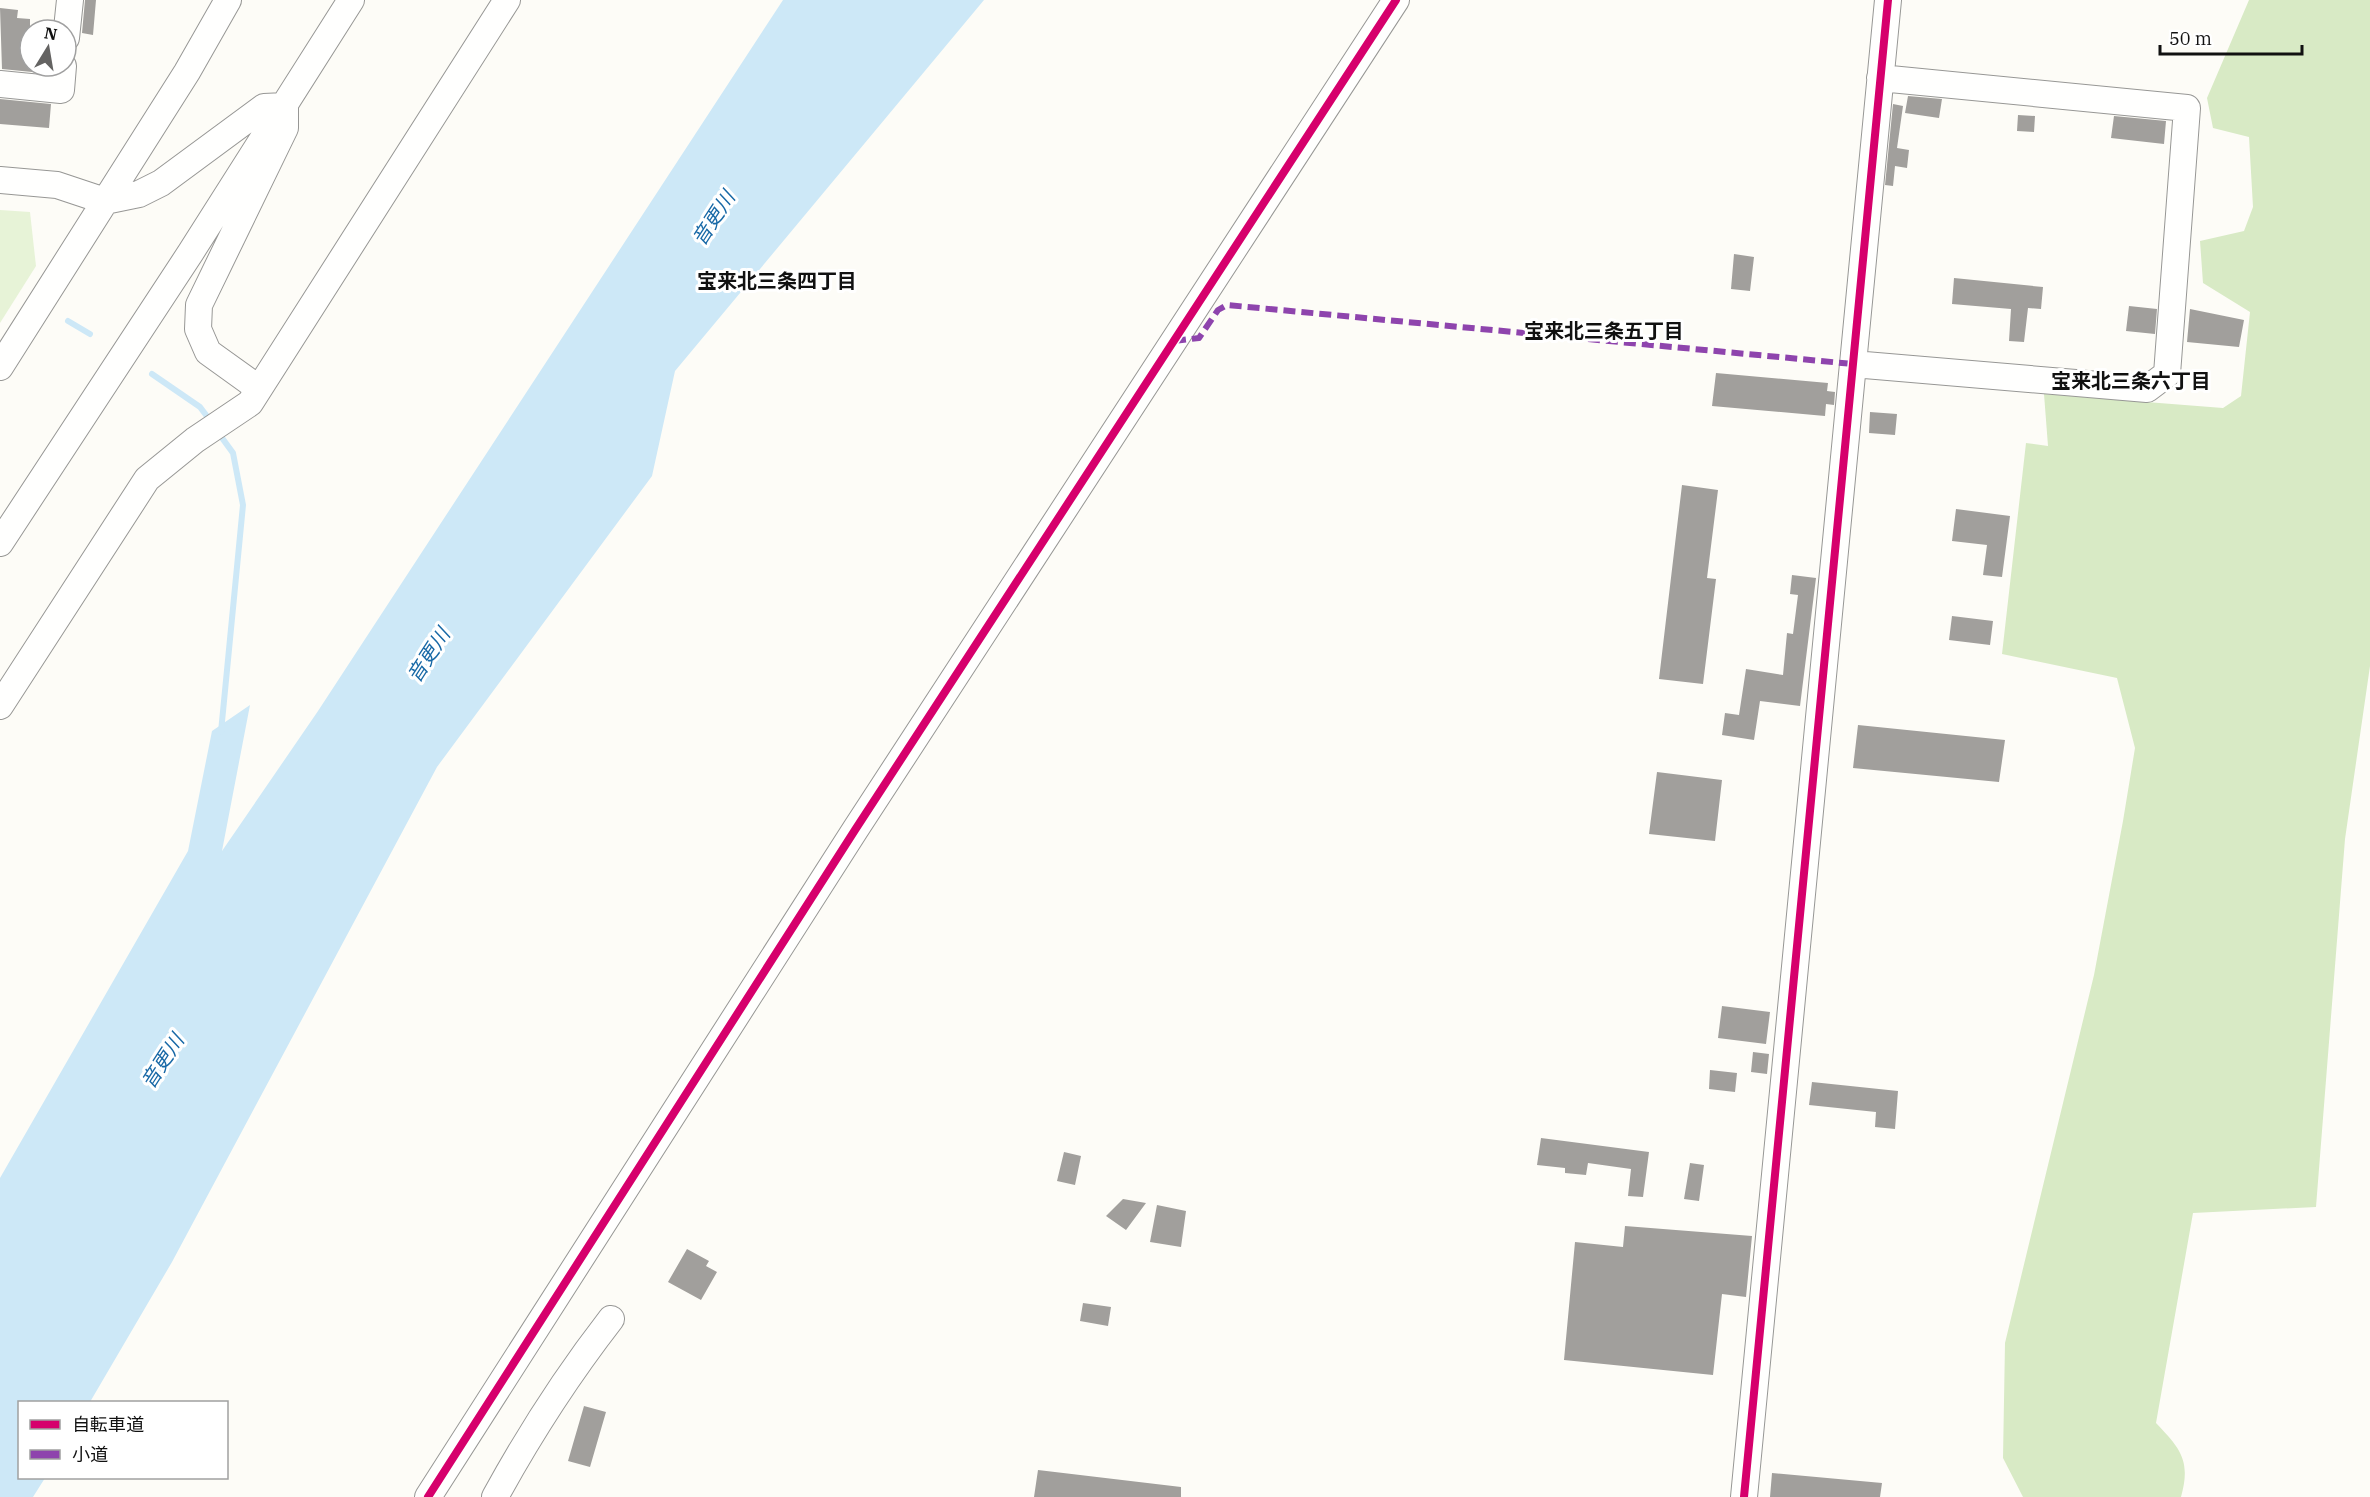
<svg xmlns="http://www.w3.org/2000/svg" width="2370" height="1497" font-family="'IBM Plex Serif','Noto Sans JP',serif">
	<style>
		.green { fill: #e7f3d7 }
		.forest { fill: #d8eac5 }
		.water { fill: #cde8f7 }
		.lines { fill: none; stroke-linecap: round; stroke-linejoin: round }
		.stream { stroke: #cde8f7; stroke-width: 6 }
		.building { fill: #a19f9c }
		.minor-casing { stroke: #979795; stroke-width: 28 }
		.minor { stroke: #fffffe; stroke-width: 26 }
		.quiet { stroke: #8e44ad; stroke-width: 6; stroke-dasharray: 12 6; stroke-linecap: butt }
		.cycleway-casing { stroke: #fff; stroke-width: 11 }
		.cycleway { stroke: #d6006c; stroke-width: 8 }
		.labels { text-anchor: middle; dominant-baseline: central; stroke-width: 6; stroke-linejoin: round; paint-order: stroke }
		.water-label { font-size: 20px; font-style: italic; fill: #1768a6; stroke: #fff }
		.neighbourhood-label { font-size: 20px; font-weight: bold; fill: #111; stroke: #fff }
	</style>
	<rect width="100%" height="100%" fill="#fdfcf7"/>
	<path class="green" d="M0,210L30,212L36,266L0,323Z"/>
	<path class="forest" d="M2249,0H2370V666L2345,839L2316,1207L2193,1213L2156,1423C2181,1449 2191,1461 2181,1497H2023L2003,1458L2005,1343L2094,975L2123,821L2135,748L2117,678L2002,654L2026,443L2048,446L2044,394L2223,408L2241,396L2250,312L2203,283L2200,241L2244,231L2253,207L2249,137L2213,128L2207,98Z"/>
	<path class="water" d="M783,0H984L675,371L652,476L437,767L172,1262L90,1402H20V1478H45L33,1497H0V1178L188,851L212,731L250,705L222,851L318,711Z"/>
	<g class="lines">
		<path class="stream" d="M68,321L90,334
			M152,374L200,407L212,423
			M217,431L233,453L243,505L221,732"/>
	</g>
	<path class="building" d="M85,0H96L93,35L82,33Z
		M0,8L18,10L17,18L30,19V66H43L42,73L2,69Z
		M1908,96L1942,99L1939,118L1905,113Z
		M0,99L51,104L49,128L0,124Z
		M1893,104L1903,106L1897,148L1909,150L1907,168L1895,166L1893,186L1885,185Z
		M2018,115L2035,116L2034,132L2017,131Z
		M2114,116L2166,121L2164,144L2111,138Z
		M1734,254L1754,257L1750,291L1731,289Z
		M1954,278L2043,287L2041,309L2028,308L2024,342L2009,341L2011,309L1952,304Z
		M2129,306L2157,309L2155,334L2126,331Z
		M2190,309L2244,320L2239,347L2187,342Z
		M1716,373L1828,383L1827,391L1835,392L1834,405L1826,404L1825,416L1712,406Z
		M1870,412L1897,414L1895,435L1869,433Z
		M1682,485L1718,490L1707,578L1716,579L1703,684L1659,679Z
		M1956,509L2010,516L2002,577L1983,575L1987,545L1952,541Z
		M1792,575L1816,578L1800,706L1760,701L1754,740L1722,735L1725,713L1739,715L1746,669L1783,675L1787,633L1793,634L1798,595L1790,594Z
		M1952,616L1993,621L1990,645L1949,640Z
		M1858,725L2005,740L1999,782L1853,768Z
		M1657,772L1722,780L1715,841L1649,834Z
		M1722,1006L1770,1012L1766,1044L1718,1038Z
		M1753,1052L1769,1054L1767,1074L1751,1072Z
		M1710,1070L1737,1073L1735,1092L1709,1089Z
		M1812,1082L1898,1091L1895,1129L1875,1127L1876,1112L1809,1105Z
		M1541,1138L1649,1152L1643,1197L1628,1196L1631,1169L1588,1163L1586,1175L1565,1173V1168L1537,1165Z
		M1064,1152L1081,1156L1075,1185L1057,1181Z
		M1690,1163L1704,1165L1699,1201L1684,1199Z
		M1123,1199L1146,1203L1126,1230L1106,1216Z
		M1157,1205L1186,1211L1181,1247L1150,1242Z
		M1625,1226L1752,1236L1746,1297L1722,1294L1713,1375L1564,1360L1575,1242L1623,1247Z
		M687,1249L709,1261L706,1266L717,1272L701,1300L668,1282Z
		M1083,1303L1111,1307L1108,1326L1080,1321Z
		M584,1406L606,1412L590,1467L568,1461Z
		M1038,1470L1181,1487V1497H1034Z
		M1772,1473L1882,1483L1880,1497H1770Z"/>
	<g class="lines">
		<g class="minor-casing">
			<path id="minor" d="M66,38L70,0
				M0,84L61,90L63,66
				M0,180L57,185L105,201L139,194L161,183L264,107L285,106V128L199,305L198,329L208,352L258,388
				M1853,364L2147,389L2167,374L2187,108L1880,78
				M0,367L187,72L228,0
				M0,543L191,252L351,0
				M0,706L147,479L195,440L250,403L507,0
				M428,1497L855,830L1396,0
				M495,1497C530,1433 566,1377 611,1319
				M1744,1497L1888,0"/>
		</g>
		<use href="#minor" class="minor"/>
		<path class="quiet" d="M1174,341L1199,338L1218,310L1227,305L1853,364"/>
		<g class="cycleway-casing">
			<path id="cycleway" d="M428,1497L855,830L1396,0
				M1744,1497L1888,0"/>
		</g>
		<use href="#cycleway" class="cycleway"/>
	</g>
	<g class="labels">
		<g class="water-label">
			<text transform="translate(713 218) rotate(-57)">音更川</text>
			<text transform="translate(428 655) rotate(-57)">音更川</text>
			<text transform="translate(162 1061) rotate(-57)">音更川</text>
		</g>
		<g class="neighbourhood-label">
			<text x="777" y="280">宝来北三条四丁目</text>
			<text x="1604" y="330">宝来北三条五丁目</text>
			<text x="2131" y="380">宝来北三条六丁目</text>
		</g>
	</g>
	<rect x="18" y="1401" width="210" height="78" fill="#ffffff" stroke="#a0a0a0" stroke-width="1.5"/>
	<rect x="30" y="1420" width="30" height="9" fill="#d6006c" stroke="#a0a0a0" stroke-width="1.5"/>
	<text x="72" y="1431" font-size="18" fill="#111111">自転車道</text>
	<rect x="30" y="1450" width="30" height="9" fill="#8e44ad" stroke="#a0a0a0" stroke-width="1.5"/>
	<text x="72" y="1461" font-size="18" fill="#111111">小道</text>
	<g transform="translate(48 48) rotate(11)"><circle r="28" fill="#ffffff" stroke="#a0a0a0" stroke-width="1.5"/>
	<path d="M0-4.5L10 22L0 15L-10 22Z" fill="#646362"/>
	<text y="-9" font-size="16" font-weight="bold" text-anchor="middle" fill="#111111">N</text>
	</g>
	<path d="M2160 45v9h142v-9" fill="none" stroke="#111111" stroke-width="3"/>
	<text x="2169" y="45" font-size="18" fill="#111111" stroke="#ffffff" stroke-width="4.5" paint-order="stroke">50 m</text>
</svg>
